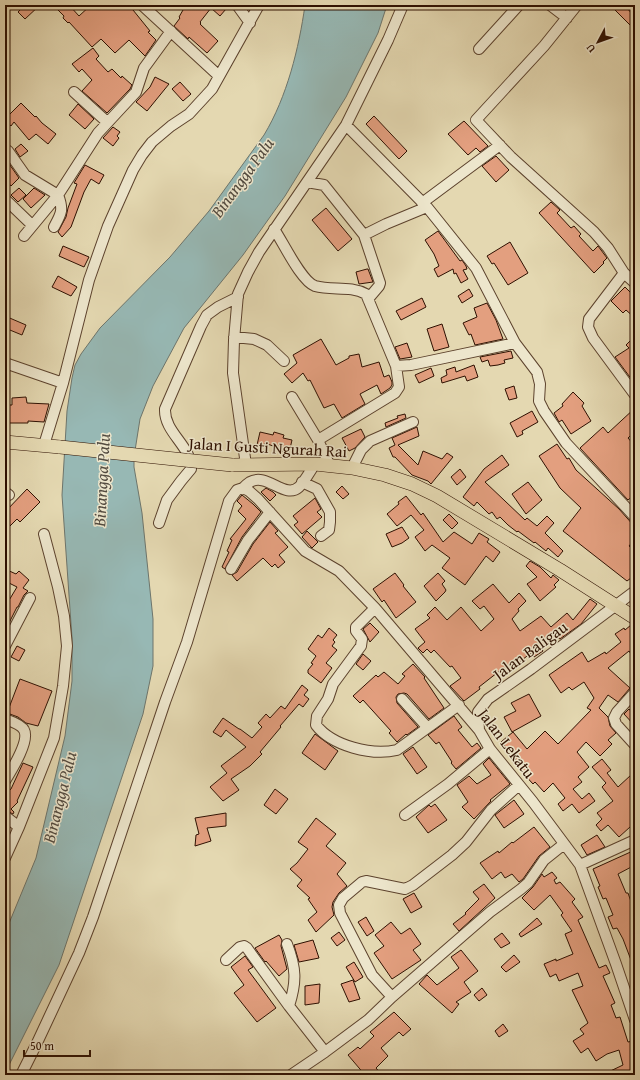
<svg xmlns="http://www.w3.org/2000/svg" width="640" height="1080" font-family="'Gentium Book Plus',serif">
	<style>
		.water { fill: #97b8b4; stroke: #6d756c }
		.building { fill: #e39f7f; stroke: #2e1001 }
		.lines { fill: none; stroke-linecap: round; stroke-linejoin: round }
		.minor-casing { stroke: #5c422d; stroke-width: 12 }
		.major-casing { stroke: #2e1001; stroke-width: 14 }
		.minor { stroke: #ede6cc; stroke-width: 10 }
		.major { stroke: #e4d8b1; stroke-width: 13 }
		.major-bridge-casing { stroke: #2e1001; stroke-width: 14; stroke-linecap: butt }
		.major-bridge { stroke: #e4d8b1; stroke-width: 13 }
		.labels { text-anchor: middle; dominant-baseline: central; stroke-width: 3; stroke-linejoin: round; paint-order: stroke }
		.street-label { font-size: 16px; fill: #2e1001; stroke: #ede6cc }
		.water-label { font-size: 17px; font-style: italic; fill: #534b40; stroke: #ede6cc }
	</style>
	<rect width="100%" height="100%" fill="#e4d8b1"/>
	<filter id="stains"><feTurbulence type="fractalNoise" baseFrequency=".005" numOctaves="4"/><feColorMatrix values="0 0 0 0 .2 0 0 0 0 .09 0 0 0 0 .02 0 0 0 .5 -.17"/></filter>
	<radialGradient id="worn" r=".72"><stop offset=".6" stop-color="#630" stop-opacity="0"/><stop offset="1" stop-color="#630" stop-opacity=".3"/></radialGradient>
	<path class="water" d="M305,5H387L378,33L346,97L285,196L243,255L184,328L153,386L140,419L134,457V467L142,513L153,619V666L143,714L59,965L5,1073V933L36,858L65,736L72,681V638L62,495L67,411L72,378L75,365L81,354L100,328L170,257L209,211L264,135C287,97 299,48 305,5Z"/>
	<path class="building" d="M25,5H40L25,19L18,12Z
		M53,5H69L79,16L91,5H136V7L133,10L150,31L148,32L156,40L145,56L129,40L115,53L101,39L92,47L69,22L68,23L63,18L64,16Z
		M176,5H221L226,9L220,16L211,8L200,22L201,23L200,24L218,41L207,53L189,37L188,39L174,26L180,18L179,17L183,10Z
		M610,5H627L625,6L635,17V30Z
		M93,48L99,56L96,59L108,72L112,69L121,78L122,76L132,85L130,89L107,113L82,91L92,80L82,69L79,72L72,64Z
		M155,77L169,84L147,111L136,102L150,87Z
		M180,82L191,94L183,101L172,89Z
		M21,103L35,117L36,116L42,123L56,134L48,144L36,134L29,140L14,122L11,126L5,120V119Z
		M78,104L94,119L85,129L69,115Z
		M374,116L407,151L399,159L366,124Z
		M464,121L488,146L480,152L476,148L468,155L448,134Z
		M113,127L120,132L117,136L119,138L113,146L103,138Z
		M21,144L28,151L20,157L15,149Z
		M496,156L509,170L496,182L482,166Z
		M5,158L19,178L11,186L5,179Z
		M85,165L104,175L99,184L91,179L84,192L71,227L62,237L58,232L66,217L68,208L77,184L74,183Z
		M19,188L26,195L18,202L11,195Z
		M34,188L45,195L31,208L23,199Z
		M551,202L560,210L557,213L571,228L574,226L581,234L579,236L593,251L598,246L607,258L603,262L604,263L594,273L539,213Z
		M326,208L352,239L338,251L312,220Z
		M438,231L460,261L462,260L466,266L467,269L463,270L468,279L461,283L456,273L454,274L453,269L438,277L434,269L439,266L434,254L425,240Z
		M510,242L528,273L508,285L494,263L492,264L487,256Z
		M63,246L89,257L84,267L59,256Z
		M367,269H368L373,282L359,284L356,272Z
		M58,276L77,287L71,296L52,287Z
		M625,287L635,297V318L626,310L623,313L611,301Z
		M469,289L473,296L462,303L458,296Z
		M422,298L426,307L401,320L396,311Z
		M487,303L496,320L503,339L475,345L471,334L469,335L463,323L477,317L474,308Z
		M5,316L26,325L22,335L5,328Z
		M442,324L449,347L434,351L427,329Z
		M635,336V384L615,357L629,348L626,345Z
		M321,339L336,365L349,358V356L359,354L362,367L379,362L384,377L389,375L392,382V385L390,388L381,394L377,385L360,394L365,404L342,418L334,404L324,408L310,380L308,381L303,373L292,383L284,374L297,363L293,355Z
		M407,343L412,357L400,359L395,347Z
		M511,351L513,358L504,360L505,363L498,365L490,366L488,360L482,362L480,357Z
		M474,365L478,377L467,381L465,376L442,383L441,378L447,375L446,370L455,367L456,372Z
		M431,368L434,376L419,383L415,375Z
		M514,386L517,398L509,400L505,389Z
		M573,392L584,403L582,406L591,421L571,434L562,420L559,422L554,413L563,406L562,404Z
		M26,397L27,403L49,404L44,422L28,421V423H5V405H12V398Z
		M635,408V431L628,438L635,446V494L628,500L580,448L603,427L608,433Z
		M532,411L538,422L522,431L523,434L517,437L510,423Z
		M405,414L406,418L386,427L385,423L398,418L397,416Z
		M417,427L419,436L398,445L418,465L423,451L442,459L447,453L453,457L431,484L428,481L412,475L395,457H393L389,448L395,445L392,438Z
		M361,429L365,437L355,448L349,451L342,438Z
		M260,432L273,435L274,432L284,435L283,438L292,440L289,453L281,451V449L265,443L264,447L257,445Z
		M557,444L567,459L569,458L576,470L619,509L635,527V539L629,546L635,551V575L627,581L563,531L581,508L560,488L539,456Z
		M502,455L509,465L485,482L525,520L527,518L537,526L547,516L554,523L545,533L563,551L558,557L548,548L546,551L535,542L534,543L518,531L517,532L508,525L500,517L497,519L492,512L489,514L477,502L474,506L463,497L484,469Z
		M460,469L466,477L457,485L451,477Z
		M528,482L542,500L526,514L512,494Z
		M342,486L349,494L343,499L336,492Z
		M266,488L273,492L276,495L270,501L261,492Z
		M27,489L40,502L20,522L17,519L5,531V512Z
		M242,495L253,504L261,512L242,537L225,569L222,567L229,552L227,551L232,540L230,539L246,519L238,511L242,506L237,501Z
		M406,496L421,515L423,513L443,542L454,532L472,544L479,533L489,539L487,542L500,552L493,562L486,556L465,585L442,568L450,558L432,545L425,551L415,537L424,530L411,515L397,526L387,514L399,504L398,502Z
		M315,498L321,509L317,512L322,517L302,534L294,525L298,522L293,516Z
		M449,514L458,523L452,529L443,520Z
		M270,522L278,531L275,533L288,547L279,555L285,562L278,568L275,564L272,567L263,558L237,581L232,575L237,572L253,544Z
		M402,527L409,538L402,543L392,547L386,534Z
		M307,531L318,542L312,548L302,537Z
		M530,561L540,567L551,578L553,575L559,580L554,585L556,587L540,601L527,584L537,577L526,566Z
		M5,569L16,574L19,571L29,580L23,588L28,591L24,595L18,607H17L5,631V607L17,587L5,581Z
		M395,573L404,585L403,586L416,602L396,618L384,600L382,602L373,589Z
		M438,573L445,581L442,584L446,590L445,592L436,601L424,586Z
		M493,584L509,603L519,593L526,601L518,609L519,611L512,619L520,631L541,616L551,627L567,613L573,620L590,599L597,604L581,624L560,639L557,637L541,648L543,651L534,657L531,653L505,673L502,669L479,687L480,689L464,701L450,686L461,678L452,666L450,667L434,650L431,653L427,649L423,653L418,648L425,642L415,629L430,618L427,615L435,607L447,620L461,607L481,631L494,619L484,606L480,609L472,601Z
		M370,623L379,632L370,642L363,629Z
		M631,625L635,630V660L629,651L608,668L630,688L618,702L608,695L599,708L608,717L610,726L616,733L608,740L612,744L600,756L586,742L577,752L589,767L578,777L582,782L573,789L582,799L589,793L595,801L579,813L572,804L563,811L558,804L565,798L553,783L544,792L535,782L533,784L513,762L516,759L501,742L513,732L527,749L545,731L558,744L591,710L587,708L594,698L584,682L572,690L569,687L561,693L549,675L582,652L588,662L605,652L606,654L621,642L615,634L624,628L625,630Z
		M329,628L337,635L333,640L335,642L332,646L337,650L326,663L332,668L321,683L308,673V670L313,664L311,663L316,656L308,649L318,635L322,638Z
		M17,646L25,650L19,661L11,657Z
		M363,654L371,661L363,670L356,664Z
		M413,664L425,677L424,678L444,708L429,719L407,694L404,693L398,694L396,697L397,703L418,727L407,735L406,734L397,742L389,733L391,731L363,700L360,703L353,696L376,675L378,677L384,672L398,684L405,676L402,674Z
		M20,679L52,691L38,726L26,723L18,717L7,713Z
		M302,685L308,690L304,695L309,699L303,707L299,704L280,726L281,727L260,752L262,754L250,766L231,779L239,790L223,801L210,787L227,773L221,766L246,747L226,730L221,737L213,732L223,718L239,729H240L252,738L262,727L258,723L266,714L270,718L281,706L285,709Z
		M529,694L541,716L512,732L504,717L516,711L511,703Z
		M629,709L635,716V726L624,714Z
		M454,716L462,727L458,730L472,747L477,743L481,748L456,769L451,763L452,762L439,742L436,744L428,735Z
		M315,734L338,751L325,770L302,753Z
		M413,747L427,767L417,774L403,754Z
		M489,758L510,784L490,800L491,801L474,819L462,807L468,802L457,785L469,776L477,784L491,775L483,764Z
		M602,759L611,770L607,773L618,787L631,775L635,779V834L630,827L619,837L608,825L601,831L596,825L602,819L597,813L613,801L602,787L606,783L592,767Z
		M23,763L33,767L17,801L18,802L11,809L14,812L13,814L5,810V794L11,789Z
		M275,789L288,799L276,814L264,805Z
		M514,800L524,814L504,828L495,815Z
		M435,804L447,820L428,833L416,817L429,805L431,807Z
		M226,813V826L207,828L211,841L195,846L196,835L199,834L195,818Z
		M316,818L336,834L326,846L346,863L337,874L347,886L339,893L333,902L332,907L334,915L316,932L308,920L317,912L308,899L310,898L297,886L302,880L290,869L297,863L308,849L298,842Z
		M534,827L550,847L539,856L523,879L519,882L512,874L505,878L501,872L492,879L480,863L498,851L499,853L512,842L513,843Z
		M597,835L605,847L587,855L581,845Z
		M635,850V865L618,874L626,893H628L635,913L634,968L623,939L617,928L613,929L608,917L613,915L606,898L603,899L598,887L600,886L593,869Z
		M552,872L557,878L554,880L556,884L560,882L575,899L572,902L583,917L578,920L599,968L606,965L610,973L603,976L615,1003L611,1005L616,1018L620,1017L628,1042L633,1041L635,1047V1075H602L623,1065L619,1050L607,1054L596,1061L588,1048L581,1053L573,1041L584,1034L580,1029L588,1023L572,990L583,986L578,973L559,981L556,974L550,977L544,964L556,959V961L573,954L565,934L572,931L561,915L563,913L550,895L534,910L522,898L533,887L542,874L544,877Z
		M484,884L495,898L459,931L453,924L466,914L465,913L479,899L473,892Z
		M414,893L422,907L411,913L403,899Z
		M366,917L374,931L367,936L358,922Z
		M537,918L542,924L521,937L519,934Z
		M391,922L401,934L410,928L421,944L413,950L421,960L392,979L374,953L384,946L375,935Z
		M339,932L345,940L337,946L331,938Z
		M502,933L510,943L501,948L494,939Z
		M279,935L282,940L281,946L287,969L279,976L266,961L265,962L255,948Z
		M313,940L319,958L299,962L294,945Z
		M461,950L478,971L464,982L471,992L456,1002L459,1004L452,1013L419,984L427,975L437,985L459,968L451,957Z
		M514,955L520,962L506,972L501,967Z
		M245,956L253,967L248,970L276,1008L257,1022L234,993L244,985L231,967Z
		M354,962L363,977L355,982L346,967Z
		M353,980L360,999L349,1002L341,984Z
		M320,984L319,1003L305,1005V986Z
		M482,988L487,995L479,1001L474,995Z
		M394,1012L411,1029L403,1036L399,1032L381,1048L388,1056L376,1068L382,1075H365L348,1055L358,1047L360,1049L374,1036L370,1032Z
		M503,1024L508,1031L499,1037L495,1031Z"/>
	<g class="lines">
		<g class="minor-casing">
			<path id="minor" d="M142,5L219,76
				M237,5L250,23
				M550,5L567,18
				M577,5L544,46L476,120L511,157L594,232L608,248L624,273L635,283
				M479,49L519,5
				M74,92L107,122
				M346,125L427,207L476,268L515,343L537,372L540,384L539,401L544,411L566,443L635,517
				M5,149L8,151L25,175L58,195L98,133L136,92L144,68L171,31
				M307,182L324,185L364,235
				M5,199L32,225
				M422,203L500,145
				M274,229C283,242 301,281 315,286C332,291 350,285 366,294L396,366L411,365L515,343
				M24,236L58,195C64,210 61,214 54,227
				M624,273L589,319L588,327L593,338L635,395
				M368,299L379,286L380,283L364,235L386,224L427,207
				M234,337L254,339L267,345L284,361
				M5,363L63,383L89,280L108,226L133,170L142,155L152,142L171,126L189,114L212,89L259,5
				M292,397L318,440
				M44,445L63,383
				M246,465L233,373L234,340L238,294L248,272L259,252L346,125L388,40L403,5
				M330,466L318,440L395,393L399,387L396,366
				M352,468L361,450L370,441L413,422
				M302,482L317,489L330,512V522L329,530L321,536
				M243,488C245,486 247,484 250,482C267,472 285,500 299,487C305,481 310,471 315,464
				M5,492L9,495
				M159,523L167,500L181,481L191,469C192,446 164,433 165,409L201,326L207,315L218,307L238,297
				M231,569L248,540L270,512
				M375,608L356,627V631L362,639L361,646L333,684L328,699L317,716L316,725C332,746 372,756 397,750L459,705
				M5,646L30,598
				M635,692L617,712L614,718L616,724L635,745
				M402,699L427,727
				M5,719C10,721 21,724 24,730C30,741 11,771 5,781
				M479,730L478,712L488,699L531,669L635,591
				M519,785L491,810L466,842L452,855L413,885L405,889L366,881L362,882L343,898L339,905L340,913L372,975L392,997L490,912L521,889L528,883L544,860L564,844
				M405,815L448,784L490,749
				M5,816L19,827
				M5,858L19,827L54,738L63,686L67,646L64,616L58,587L44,534
				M580,865L635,840
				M287,944C296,968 297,981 289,1006
				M226,960L240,947L244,946L247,948L289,1006L325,1052
				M21,1075L37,1043L79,953L93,917L165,702L187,642L229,501L237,490L243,488L249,491L258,499L305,551L339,571L375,608L479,730L490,749L533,802L580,865L616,964L635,1020
				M291,1075L325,1052L368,1020L392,997"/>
		</g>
		<g class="major-casing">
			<path id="major" d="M5,442L60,447
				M232,465L315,464L352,468L385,475L412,484L437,496L560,570L635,618"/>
		</g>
		<use href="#minor" class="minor"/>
		<use href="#major" class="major"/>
		<g class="major-bridge-casing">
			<path id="major-bridge" d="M60,447L232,465"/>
		</g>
		<use href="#major-bridge" class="major-bridge"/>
	</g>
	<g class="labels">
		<g class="street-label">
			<text transform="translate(268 447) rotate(3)">Jalan I Gusti Ngurah Rai</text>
			<text transform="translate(530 650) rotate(-36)">Jalan Baligau</text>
			<text transform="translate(507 743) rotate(53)">Jalan Lekatu</text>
		</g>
		<g class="water-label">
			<text transform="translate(242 177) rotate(-54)">Binangga Palu</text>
			<text transform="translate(101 480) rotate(-87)">Binangga Palu</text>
			<text transform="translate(59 797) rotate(-76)">Binangga Palu</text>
		</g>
	</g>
	<rect width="640" height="1080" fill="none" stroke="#e4d8b1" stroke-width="20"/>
	<rect x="6" y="6" width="628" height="1068" fill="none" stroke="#2e1001" stroke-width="2"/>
	<rect x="10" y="10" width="620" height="1060" fill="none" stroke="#2e1001"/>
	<g transform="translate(598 42) rotate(229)" stroke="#ede6cc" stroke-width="3" paint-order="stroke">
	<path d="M0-3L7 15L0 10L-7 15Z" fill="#2e1001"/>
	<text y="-6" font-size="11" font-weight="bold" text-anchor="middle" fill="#2e1001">U</text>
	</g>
	<path d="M24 1050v6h66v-6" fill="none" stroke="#2e1001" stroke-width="2"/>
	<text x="30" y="1050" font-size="12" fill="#2e1001" stroke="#ede6cc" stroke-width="3" paint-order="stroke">50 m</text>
	<rect width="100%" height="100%" filter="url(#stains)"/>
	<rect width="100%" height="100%" fill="url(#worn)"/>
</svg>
